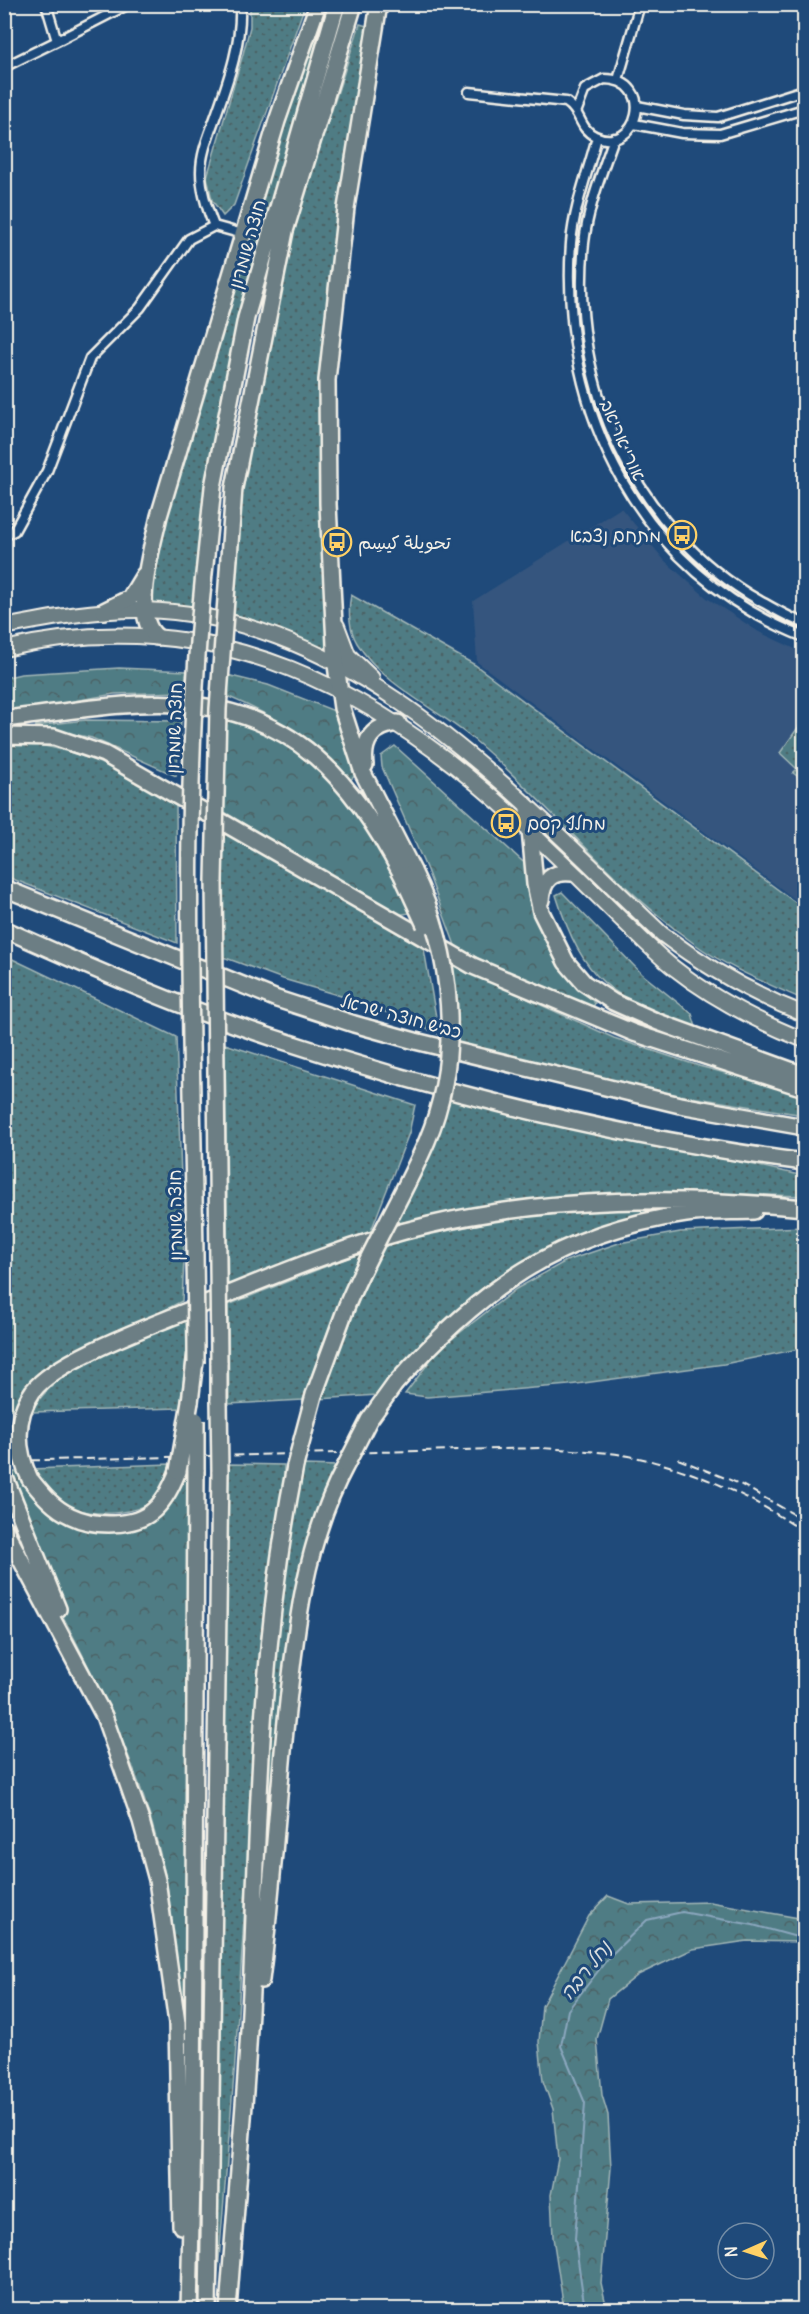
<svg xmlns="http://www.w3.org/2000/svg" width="809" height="2314" font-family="Delius,'Playpen Sans Arabic','Playpen Sans Hebrew',sans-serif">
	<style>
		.built { fill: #34557e }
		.grass { fill: url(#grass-dots); stroke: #a2b6b6; stroke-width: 1.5 }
		.forest { fill: url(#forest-crowns); stroke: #a2b6b6; stroke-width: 1.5 }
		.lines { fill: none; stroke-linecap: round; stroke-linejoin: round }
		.stream { stroke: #8ba7be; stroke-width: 2 }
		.street-casing { stroke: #f4f1e8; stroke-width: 13 }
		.primary-casing { stroke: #f4f1e8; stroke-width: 18 }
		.highway-casing { stroke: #f4f1e8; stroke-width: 20 }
		.street { stroke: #1f4a7a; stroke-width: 8 }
		.primary { stroke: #6c7e84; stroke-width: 14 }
		.highway { stroke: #6c7e84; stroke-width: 15 }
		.rail { stroke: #f4f1e8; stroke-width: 2; stroke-dasharray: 9 4.5; stroke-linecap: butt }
		.highway-bridge-casing { stroke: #f4f1e8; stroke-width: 20; stroke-linecap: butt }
		.highway-bridge { stroke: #6c7e84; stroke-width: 15 }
		.labels { text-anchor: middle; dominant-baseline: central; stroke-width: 6; stroke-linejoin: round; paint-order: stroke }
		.street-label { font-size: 18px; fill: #f4f1e8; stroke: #1f4a7a }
		.poi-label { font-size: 18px; fill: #f4f1e8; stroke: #1f4a7a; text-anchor: start }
		.water-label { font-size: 20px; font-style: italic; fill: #dadede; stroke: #1f4a7a }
	</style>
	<defs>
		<pattern id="grass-dots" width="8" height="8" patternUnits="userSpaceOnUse" patternTransform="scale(1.5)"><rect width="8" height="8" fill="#507c84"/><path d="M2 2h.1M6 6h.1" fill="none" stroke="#4c6265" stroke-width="1.8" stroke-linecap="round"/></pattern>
		<pattern id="forest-crowns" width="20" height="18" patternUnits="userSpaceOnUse" patternTransform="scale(1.5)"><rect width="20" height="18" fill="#507c84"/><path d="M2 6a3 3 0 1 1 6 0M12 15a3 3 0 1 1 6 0" fill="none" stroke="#4c6265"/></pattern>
	</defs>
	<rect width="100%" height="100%" fill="#1f4a7a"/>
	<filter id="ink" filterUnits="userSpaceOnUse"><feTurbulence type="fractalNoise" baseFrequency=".0167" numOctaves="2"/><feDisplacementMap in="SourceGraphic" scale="12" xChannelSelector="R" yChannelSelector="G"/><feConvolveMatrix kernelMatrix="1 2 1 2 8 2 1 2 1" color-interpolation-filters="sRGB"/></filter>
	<g filter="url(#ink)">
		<path class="built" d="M621,508L665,561L707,598L759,632L804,653V906L477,662L473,601Z"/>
		<path class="grass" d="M250,5H305L234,205L223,216L212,200L207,177L243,54L250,27Z
			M321,18L326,25L210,475L194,606L150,605L166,517L282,134Z
			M360,24L367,26L334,244L323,389L331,657L248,618L233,615L239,493L290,238Z
			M351,595L475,665L804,909V1000C766,983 726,967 692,942C613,885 552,807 479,744C441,710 385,688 357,643C349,630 348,610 351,595Z
			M804,719V781L793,773L797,769L780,753Z
			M18,742C77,747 124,773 176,801L177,943L5,876V743Z
			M219,825L424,949L439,1034L358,1001L283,979L223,957Z
			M562,892L642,974L692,1014L696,1027C612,999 583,982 556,895Z
			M4,955L176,1037L184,1260L182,1301L121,1333L71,1355L36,1377L14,1409H5Z
			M452,958L530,1000L614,1038L699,1066L804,1094V1115L672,1094L458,1043Z
			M225,1044L415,1105L409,1133L369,1236L228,1289Z
			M451,1097L804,1176V1196C670,1191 525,1188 395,1227L439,1133Z
			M661,1204L662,1213C633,1221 602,1227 574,1237C494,1266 430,1332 377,1395L320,1399L361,1296L385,1244L504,1219Z
			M804,1227V1348L724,1364L569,1385L427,1397L405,1394L439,1349L516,1289L566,1261L619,1243L680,1232Z
			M365,1251C338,1297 321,1350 303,1400L229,1404L228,1305Z
			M186,1317L187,1349L180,1408L32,1412C49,1369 144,1336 186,1317Z
			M170,1464C166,1477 163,1492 152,1501C136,1514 99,1516 80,1510C60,1505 44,1484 31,1469Z
			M228,1464L284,1465L283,1496L267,1588L260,1663L235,2062L215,2310Z
			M303,1465L338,1466L317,1516L296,1587L263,1870L271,1688L285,1554Z"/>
		<path class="forest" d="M119,668L187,671L183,692L114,694L5,713L4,678L21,674Z
			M227,675L268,685L337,712L345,745L357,774L349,781C313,738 280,719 229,697Z
			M227,717C242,722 261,726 275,734C339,773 381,846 410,913L397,915L221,810Z
			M85,720L181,721L176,776L92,738L35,726Z
			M395,746L531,869C538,931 548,960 595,1003L592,1010L456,948L427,870L382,767L381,756Z
			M5,1472H18C23,1480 28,1492 36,1499C53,1517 101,1543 125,1528C146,1514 165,1491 184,1474L190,1481L192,1701L185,2160C181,2072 182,1983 169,1897C146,1756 68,1630 5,1505Z
			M608,1896L629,1904L710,1902L804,1919V1942L747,1941L693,1949L638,1975L608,1999L597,2039L602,2095L608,2115L611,2168L601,2283L607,2309H564L553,2237L551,2195L558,2159L553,2109L543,2081L539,2042L542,2006L589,1916Z"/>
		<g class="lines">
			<path class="stream" d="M585,2310L575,2239L585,2103L561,2046L568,2010L609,1957L647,1920L682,1912L753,1925L804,1939"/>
			<g class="street-casing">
				<path id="street" d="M46,4L57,41L129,4
					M4,67L57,41
					M618,80L640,4
					M469,92L566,102C582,112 578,128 595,136C638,156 658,79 604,79L585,89L577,110
					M637,106L684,115L718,117L804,90
					M634,124L682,133L720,134L804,109
					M597,137C588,172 574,207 571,243C559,414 641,573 804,637
					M614,138C602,172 588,207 584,243C569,385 635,530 760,601C775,609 789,618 804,623
					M214,226C207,209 201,191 201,172C201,153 209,135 215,118C228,81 242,44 240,4
					M4,536L14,531L47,471L90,358L140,308L189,239L214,226L243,234"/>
			</g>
			<g class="primary-casing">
				<path id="primary" d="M337,626L348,655L372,678
					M4,627C50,618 97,609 144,610C359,616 517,798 662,934C707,968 752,994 804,1014
					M4,649C216,600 381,690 531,832C562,861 592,890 622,920C639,936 655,953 674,968C712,998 759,1022 804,1040"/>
			</g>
			<g class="highway-casing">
				<path id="highway" d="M379,4L346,208L327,380L328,504L336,665L342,708L363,773L413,871
					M206,555L213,487L246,318L337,4
					M229,558L234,488L285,231L354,4
					M104,611L130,598L144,575
					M157,637C130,616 153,545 159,516L277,121L318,4
					M4,719C61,713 121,701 178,704C293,710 353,780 402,875
					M4,736L54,737L104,754L473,966L634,1033L804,1088
					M365,765C362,740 373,726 398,723
					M528,808L535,884L541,912L566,962L584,983L613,1002L658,1022L804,1075
					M4,888L277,999L354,1024L415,1041L680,1105L804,1127
					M541,900C543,879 552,871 572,873
					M4,929C93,969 182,1008 274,1038C444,1094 628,1139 804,1162
					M219,1362V1401
					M395,1384C479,1290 558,1232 686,1214C708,1211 732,1212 754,1211
					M33,1391C54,1362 142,1329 177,1315C259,1282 342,1245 429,1225C548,1197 684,1196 804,1208
					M314,1395L347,1305
					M190,1402L196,1352
					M4,1475L58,1609
					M30,1479C42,1494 53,1508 71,1516C93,1527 135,1528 154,1510C166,1499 172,1485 178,1471
					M4,1528L104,1716L141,1821L157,1880L177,2023L181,2226
					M261,1980C272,1894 277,1807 286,1721C295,1634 304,1543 346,1465
					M189,2310L193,2136L196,1469
					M208,2310L220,1471
					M228,2310C237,2188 249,2066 253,1944C259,1781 263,1627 295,1466"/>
			</g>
			<use href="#street" class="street"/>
			<use href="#primary" class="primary"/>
			<use href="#highway" class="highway"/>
			<path class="rail" d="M678,1459L740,1484L804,1520
				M4,1461L542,1448C571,1450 601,1451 629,1456C691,1468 752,1496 804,1532"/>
			<g class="highway-bridge-casing">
				<path id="highway-bridge" d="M402,875L425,925
					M347,1305C370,1249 403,1197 427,1141C463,1055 453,953 413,871
					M219,1362L214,880L218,709L229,558
					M196,1363C196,1094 176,823 206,555
					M219,1401L220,1471
					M346,1465L369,1420L395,1384
					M295,1466L314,1395
					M196,1469V1420
					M178,1471L190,1402
					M30,1479C16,1451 14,1418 33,1391"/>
			</g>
			<use href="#highway-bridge" class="highway-bridge"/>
		</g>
	</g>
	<defs>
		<g id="bus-ring" transform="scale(1.5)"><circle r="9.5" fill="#1f4a7a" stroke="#ffd166" stroke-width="1.5"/><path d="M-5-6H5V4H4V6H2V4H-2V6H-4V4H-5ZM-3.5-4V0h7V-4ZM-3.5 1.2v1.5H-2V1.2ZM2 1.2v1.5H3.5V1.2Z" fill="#ffd166"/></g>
	</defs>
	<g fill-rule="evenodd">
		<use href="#bus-ring" x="682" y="535"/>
		<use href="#bus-ring" x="337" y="542"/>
		<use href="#bus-ring" x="506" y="823"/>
	</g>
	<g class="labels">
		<g class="street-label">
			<text transform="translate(247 244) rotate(-74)">חוצה שומרון</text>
			<text transform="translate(623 440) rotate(66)">אורי אריאב</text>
			<text transform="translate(174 728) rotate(-88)">חוצה שומרון</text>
			<text transform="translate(401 1016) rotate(15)">כביש חוצה ישראל</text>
			<text transform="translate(175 1215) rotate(-91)">חוצה שומרון</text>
		</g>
		<g class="poi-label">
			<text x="661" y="535" text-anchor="end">מתחם נצבא</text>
			<text x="358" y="542">تحويلة كيسِم</text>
			<text x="527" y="823">מחלף קסם</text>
		</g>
		<g class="water-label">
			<text transform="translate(585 1970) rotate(-51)">נחל רבה</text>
		</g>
	</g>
	<rect width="809" height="2314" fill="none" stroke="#1f4a7a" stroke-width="24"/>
	<rect x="12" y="12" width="785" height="2290" fill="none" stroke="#f4f1e8" stroke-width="2" filter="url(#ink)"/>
	<g transform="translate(746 2251) rotate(267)"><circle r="28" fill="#1f4a7a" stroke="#748da6" stroke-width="1.5"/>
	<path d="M0-4.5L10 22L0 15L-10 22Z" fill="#ffd166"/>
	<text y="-9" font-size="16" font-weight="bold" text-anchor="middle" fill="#f4f1e8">N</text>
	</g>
</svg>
